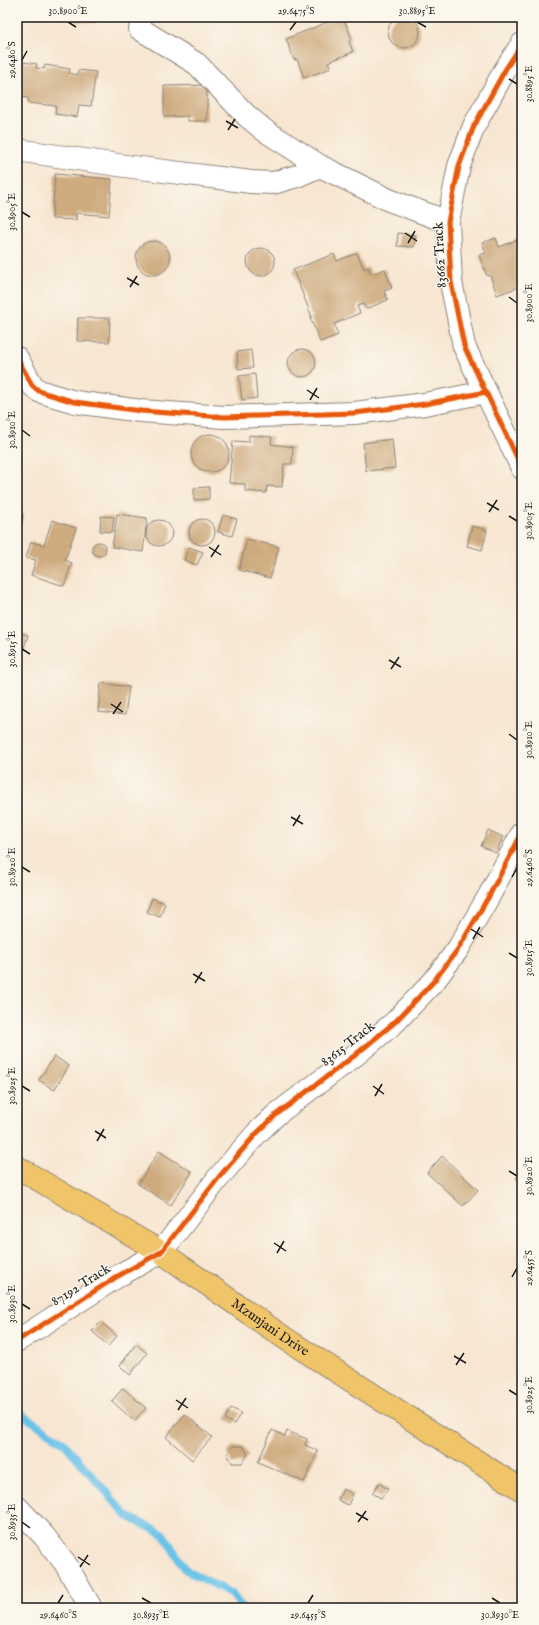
<svg xmlns="http://www.w3.org/2000/svg" width="539" height="1625" font-family="'IM FELL English',serif">
	<style>
		.lines { fill: none; stroke-linecap: round; stroke-linejoin: round }
		.stream { stroke: #6ac2e8; stroke-width: 8 }
		.building { fill: #ceab7f }
		.minor-casing { stroke: #8a8176; stroke-width: 24 }
		.major-casing { stroke: #8a8176; stroke-width: 24 }
		.minor { stroke: #fff; stroke-width: 22 }
		.major { stroke: #f0c469; stroke-width: 22 }
		.cycleway-casing { stroke: #fbf7ec; stroke-width: 8 }
		.cycleway { stroke: #e8590c; stroke-width: 5 }
		.ticks { fill: none; stroke: #1c1c1c; stroke-width: 1.5 }
		.labels { text-anchor: middle; dominant-baseline: central; stroke-width: 3; stroke-linejoin: round; paint-order: stroke }
		.street-label { font-size: 14px; fill: #1c1c1c; stroke: #fbf7ec }
		.neatline { fill: none; stroke: #1c1c1c; stroke-width: 1.5 }
		.ticks-label { font-size: 10px; text-anchor: middle; fill: #1c1c1c }
	</style>
	<rect width="100%" height="100%" fill="#fbf7ec"/>
	<filter id="ink" filterUnits="userSpaceOnUse"><feTurbulence type="fractalNoise" baseFrequency=".025" numOctaves="2"/><feDisplacementMap in="SourceGraphic" scale="8" xChannelSelector="R" yChannelSelector="G"/><feConvolveMatrix kernelMatrix="1 2 1 2 8 2 1 2 1" color-interpolation-filters="sRGB"/></filter>
	<filter id="wash" filterUnits="userSpaceOnUse"><feTurbulence type="fractalNoise" baseFrequency=".012" numOctaves="4" result="noise"/><feDisplacementMap in="SourceGraphic" scale="16" xChannelSelector="R" yChannelSelector="G"/><feGaussianBlur stdDeviation="0.9" result="paint"/><feColorMatrix in="noise" values="0 0 0 0 0 0 0 0 0 0 0 0 0 0 0 0 0 1.4 0 .05"/><feComposite in="paint" operator="in"/></filter>
	<g filter="url(#wash)">
		<rect width="100%" height="100%" fill="#f7e6d1"/>
		<g class="lines">
			<path class="stream" d="M17,1396L20,1387
				M17,1411L63,1442L127,1516L163,1534L186,1570L232,1594L242,1608"/>
		</g>
		<g id="blocks">
			<path class="building" d="M388 32a16 16 0 1 1 32 0a16 16 0 1 1-32 0Z
				M75,17H96L95,23L74,21Z
				M340,17H343L352,39L349,41L353,52L328,62L331,68L304,78L297,59L294,60L286,39Z
				M17,61L37,64L36,68L44,69L45,65L70,69L69,73L77,75L78,70L96,72L91,106L79,105L77,117L55,114L56,106L28,103V98L17,96Z
				M207,85V121H188V116L164,117V86Z
				M55,174L112,179L109,216L76,213V220L52,219Z
				M398,233L416,235L414,247L397,246Z
				M496,238L499,247L522,238V277L520,278L522,286L497,295L490,275L487,276L479,255L486,253L482,243Z
				M136 258a17 17 0 1 1 34 0a17 17 0 1 1-34 0Z
				M247 262a14 14 0 1 1 28 0a14 14 0 1 1-28 0Z
				M357,253L364,269L368,267L371,274L385,269L392,288L384,291L388,300L366,309L363,304L357,306L360,313L334,324L338,335L320,342L310,317H312L293,270L334,254L337,261Z
				M78,318H110L109,342L77,341Z
				M288 363a14 14 0 1 1 28 0a14 14 0 1 1-28 0Z
				M251,350L253,368L238,369L237,352Z
				M255,374L257,398L242,400L239,376Z
				M191 453a19 19 0 1 1 38 0a19 19 0 1 1-38 0Z
				M249,435L272,437L271,444L293,447L292,464H284L282,487L267,486L266,493L245,491V484L229,483L233,441L249,442Z
				M392,439L395,468L366,471L363,443Z
				M209,487V499L194,500V488Z
				M17,505L21,510L23,517L21,524L17,530Z
				M117,514L147,518L143,552L112,547Z
				M223,515L237,519L232,536L218,532Z
				M101,516L114,517L112,532L100,531Z
				M189 532a13 13 0 1 1 26 0a13 13 0 1 1-26 0Z
				M52,520L76,528L65,560L72,563L64,586L31,575L36,560L26,558L31,542L44,545Z
				M146 533a13 13 0 1 1 26 0a13 13 0 1 1-26 0Z
				M472,526L487,530L482,550L467,546Z
				M247,539L279,547L270,578L239,570Z
				M92 549a7 7 0 1 1 14 0a7 7 0 1 1-14 0Z
				M189,547L203,552L197,565L184,560Z
				M17,632L28,635L23,651L17,649Z
				M101,683L129,687L125,715L98,712Z
				M488,830L503,837L496,853L481,846Z
				M152,898L165,903L160,917L147,912Z
				M54,1056L69,1066L54,1090L39,1080Z
				M159,1151L192,1172L171,1205L138,1184Z
				M442,1156L478,1190L463,1206L427,1173Z
				M522,1172V1185L516,1178Z
				M101,1322L117,1336L108,1346L92,1331Z
				M136,1344L147,1353L130,1375L120,1366Z
				M123,1388L146,1408L134,1421L112,1401Z
				M231,1408L241,1413L234,1424L225,1419Z
				M185,1414L212,1437L192,1460L166,1437Z
				M272,1430L285,1436L287,1431L307,1439L305,1445L318,1451L304,1482L258,1462Z
				M233,1446H243L248,1455L242,1463H232L227,1454Z
				M379,1483L388,1489L381,1498L372,1493Z
				M343,1489L353,1494L348,1505L338,1500Z"/>
		</g>
	</g>
	<g filter="url(#ink)">
		<use href="#blocks" fill-opacity="0" stroke="#8a8176" stroke-width="1"/>
		<g class="lines">
			<g class="minor-casing">
				<path id="minor" d="M140,29L197,64L247,116L264,130L320,166L389,200L448,222
					M522,44L505,70L474,126L459,166L448,222L451,282L464,346L522,468
					M17,150L125,166L251,182L273,183L297,176L320,166
					M17,358L32,385L39,391L48,394L75,402L141,411L224,417L355,413L425,404L486,392
					M17,1341L118,1276L161,1252L219,1177L256,1134L277,1114L354,1056L395,1022L434,981L458,949L489,896L522,833
					M17,1507L44,1536L65,1563L91,1608"/>
			</g>
			<g class="major-casing">
				<g id="major">
					<path id="s1" d="M17,1167L161,1252L286,1339L522,1490"/>
				</g>
			</g>
			<use href="#minor" class="minor"/>
			<use href="#major" class="major"/>
			<g class="cycleway-casing">
				<path id="cycleway" d="M522,44L505,70L474,126L459,166L448,222L451,282L464,346L522,468
					M17,358L32,385L39,391L48,394L75,402L141,411L224,417L355,413L425,404L486,392
					M17,1341L118,1276L161,1252L219,1177L256,1134L277,1114L354,1056L395,1022L434,981L458,949L489,896L522,833"/>
			</g>
			<use href="#cycleway" class="cycleway"/>
		</g>
	</g>
	<path class="ticks" d="M68,22L76,27M417,22L426,27M290,30L296,22M22,60L27,51M509,79L517,84M226,121L238,128M228,130L235,119M22,212L30,217M405,233L417,241M408,243L415,231M127,278L139,285M130,287L137,276M509,297L517,303M307,390L319,398M310,400L317,388M22,430L30,436M487,503L499,510M489,512L497,500M509,516L517,521M209,547L221,555M211,557L219,545M22,649L30,654M389,660L401,667M391,669L399,657M111,704L123,712M113,714L121,702M509,734L517,740M291,817L303,824M293,826L300,815M22,867L30,872M512,877L517,868M471,929L483,937M473,939L480,927M509,953L517,958M193,974L205,981M195,983L202,972M22,1086L30,1091M373,1086L384,1094M375,1096L382,1084M95,1131L106,1138M97,1141L104,1129M509,1171L517,1176M274,1243L286,1251M277,1253L284,1241M512,1277L517,1268M22,1304L30,1309M454,1356L466,1363M456,1365L464,1353M509,1390L517,1395M176,1400L188,1408M178,1410L186,1398M356,1513L368,1520M22,1522L30,1528M358,1522L366,1511M78,1557L90,1565M80,1567L88,1555M142,1598L151,1603M492,1598L500,1603M58,1603L63,1595M308,1603L313,1595"/>
	<g class="labels">
		<g class="street-label">
			<text transform="translate(440 255) rotate(-93)">83662 Track</text>
			<text transform="translate(348 1044) rotate(-38)">83615 Track</text>
			<text transform="translate(81 1285) rotate(-32)">87192 Track</text>
			<text stroke="none"><textPath href="#s1" startOffset="300">Mzunjani Drive</textPath></text>
		</g>
	</g>
	<rect width="539" height="1625" fill="none" stroke="#fbf7ec" stroke-width="44"/>
	<rect x="22" y="22" width="495" height="1581" class="neatline"/>
	<g class="ticks-label">
		<text x="68" y="14">30.8900°E</text>
		<text x="296" y="14">29.6475°S</text>
		<text x="417" y="14">30.8895°E</text>
		<text transform="translate(11 60) rotate(-90)" y="4">29.6480°S</text>
		<text transform="translate(528 84) rotate(-90)" y="4">30.8895°E</text>
		<text transform="translate(11 212) rotate(-90)" y="4">30.8905°E</text>
		<text transform="translate(528 303) rotate(-90)" y="4">30.8900°E</text>
		<text transform="translate(11 430) rotate(-90)" y="4">30.8910°E</text>
		<text transform="translate(528 521) rotate(-90)" y="4">30.8905°E</text>
		<text transform="translate(11 649) rotate(-90)" y="4">30.8915°E</text>
		<text transform="translate(528 740) rotate(-90)" y="4">30.8910°E</text>
		<text transform="translate(11 867) rotate(-90)" y="4">30.8920°E</text>
		<text transform="translate(528 868) rotate(-90)" y="4">29.6460°S</text>
		<text transform="translate(528 958) rotate(-90)" y="4">30.8915°E</text>
		<text transform="translate(11 1086) rotate(-90)" y="4">30.8925°E</text>
		<text transform="translate(528 1176) rotate(-90)" y="4">30.8920°E</text>
		<text transform="translate(528 1268) rotate(-90)" y="4">29.6455°S</text>
		<text transform="translate(11 1304) rotate(-90)" y="4">30.8930°E</text>
		<text transform="translate(528 1395) rotate(-90)" y="4">30.8925°E</text>
		<text transform="translate(11 1522) rotate(-90)" y="4">30.8935°E</text>
		<text x="58" y="1618">29.6460°S</text>
		<text x="151" y="1618">30.8935°E</text>
		<text x="308" y="1618">29.6455°S</text>
		<text x="500" y="1618">30.8930°E</text>
	</g>
</svg>
